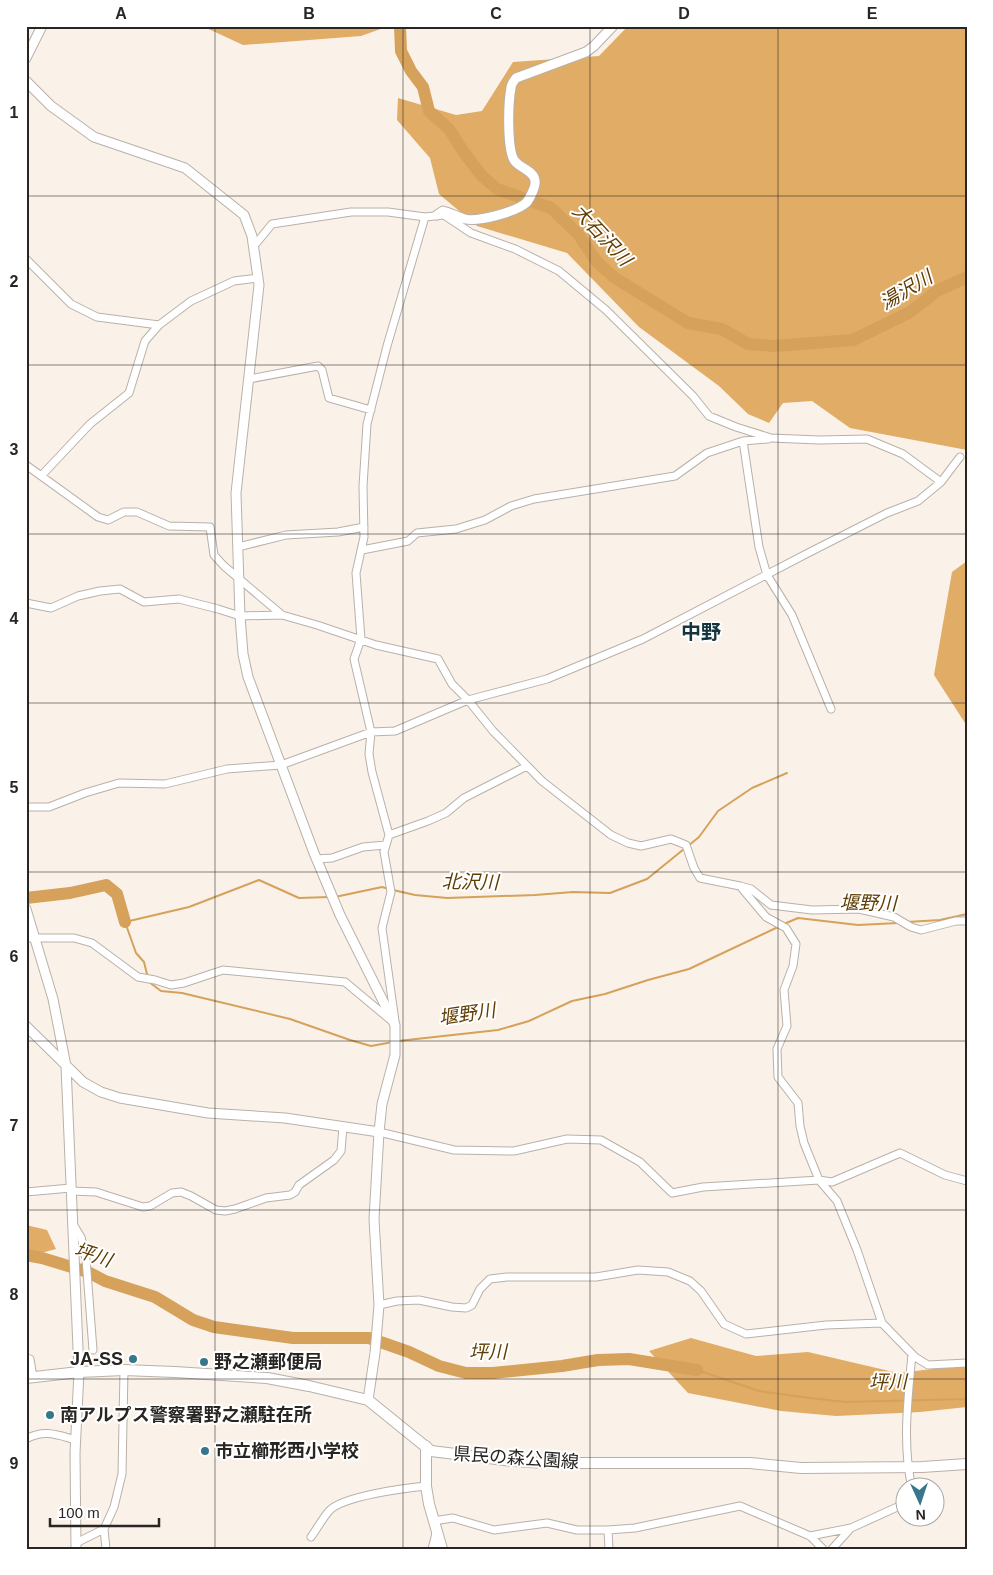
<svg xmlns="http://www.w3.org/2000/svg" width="993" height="1575" font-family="Arial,'Noto Sans JP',sans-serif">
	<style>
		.forest { fill: #e0ac66 }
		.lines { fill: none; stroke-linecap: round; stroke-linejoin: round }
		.stream { stroke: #d5a15b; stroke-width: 2 }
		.river { stroke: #d5a15b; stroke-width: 12 }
		.minor-casing { stroke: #b9b1a9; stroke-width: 9 }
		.tertiary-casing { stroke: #b9b1a9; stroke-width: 11 }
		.secondary-casing { stroke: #b9b1a9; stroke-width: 12 }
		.minor { stroke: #fff; stroke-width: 7 }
		.tertiary { stroke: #fff; stroke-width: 9 }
		.secondary { stroke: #fff; stroke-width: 10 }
		.grid { fill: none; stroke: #282522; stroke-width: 1; stroke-opacity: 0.55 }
		.poi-dot { fill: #38768c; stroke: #fff; stroke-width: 2 }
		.labels { text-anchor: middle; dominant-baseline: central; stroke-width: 4; stroke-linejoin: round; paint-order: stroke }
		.poi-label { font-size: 18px; font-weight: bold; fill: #282522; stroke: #fff; text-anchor: start }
		.street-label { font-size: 18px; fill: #282522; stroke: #fff }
		.water-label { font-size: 19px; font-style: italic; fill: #603e03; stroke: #fff }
		.quarter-label { font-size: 20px; font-weight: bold; fill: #16343e; stroke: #fff }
		.neatline { fill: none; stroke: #282522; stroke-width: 2 }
		.grid-label { font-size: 16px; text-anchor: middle; font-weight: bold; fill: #282522 }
	</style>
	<rect width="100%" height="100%" fill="#faf2e9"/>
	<path class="forest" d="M202,26H389L361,36L243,45Z
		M628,26H967V450L850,428L812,401L783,403L769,423L748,414L719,386L639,327L567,253L477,226L439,194L430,158L397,120L398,98L456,115L482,111L513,62L599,56Z
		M967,561V726L934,675L952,572Z
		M26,1225L47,1230L56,1249L26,1257Z
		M691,1338L756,1356L808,1352L898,1373L967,1365V1407L920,1412L836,1416L781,1411L688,1393L649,1351Z"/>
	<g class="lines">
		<path class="stream" d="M688,846L699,837L718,811L752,788L787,773
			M393,890L415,895L447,898L535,895L573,892L610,893L647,879L684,849
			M335,897L382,887L389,889
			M907,922L940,920L967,914
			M784,924L798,918L858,925L898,923
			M148,978L144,962L136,953L125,922L189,907L259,880L299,898L330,897
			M149,982L161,991L182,993L290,1019L350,1040L371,1046L393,1042
			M398,1041L498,1030L529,1021L572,1001L605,994L648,980L689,969L778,927
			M697,1370L759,1391L802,1397L845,1402L967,1399"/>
		<path class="river" d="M400,26L401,51L411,71L423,87L429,111L449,129L465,154L482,176L497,189L551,208L578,234L597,262L615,278L688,323L722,329L748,344L774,346L853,340L910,312L937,291L967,277
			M26,898L70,893L106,885L117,894L125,922
			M26,1255L42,1258L88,1272L105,1281L155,1297L193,1320L214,1327L293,1338H369L409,1352L439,1366L466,1373H493L562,1366L598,1360L629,1359L697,1370"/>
		<g class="minor-casing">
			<path id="minor" d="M254,246L272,224L351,212H388L425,217L444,215L471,233L515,249L559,271L606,310L693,396L709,416L736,427L771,438L819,440L867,439L903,454L941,482
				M26,259L71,304L97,317L159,325
				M249,379L318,366L322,370L329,398L371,410
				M768,439L743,441L759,547L767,575L792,615L831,709
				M26,465L98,517L108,520L124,512H137L169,526L210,527L214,555L224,566L282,615L317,625L376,645L438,659L452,684L468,700L493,731L542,781L611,835L628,843L641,846L671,839L686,845L694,868L700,878L740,886L766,917L786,928L796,944L793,966L784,990L787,1026L777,1049L778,1077L798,1103L800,1126L804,1143L819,1180L837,1201L857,1250L882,1323L915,1357L928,1365L967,1363
				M41,476L90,424L129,393L145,341L159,325L191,301L234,281L258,278
				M238,547L286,535L338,532L364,527
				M362,550L408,541L417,533L456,529L485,520L511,506L534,499L675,476L707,453L743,441
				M26,603L51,608L78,596L100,591L120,589L144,602L179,599L218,609L240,616L282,615
				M26,807H49L85,793L119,783L165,784L227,769L281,765L371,732L395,731L468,700L547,679L643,639L810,552L887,513L918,501L941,482L960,457
				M389,835L428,821L446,813L464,798L527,766
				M316,859L332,858L363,847L386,845
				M740,886L751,889L771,905L812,910L859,909L894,917L911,927L921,930L956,921H967
				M26,938H74L92,943L138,977L155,980L171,985L184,983L223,970L345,982L393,1022
				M395,1021L382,928L391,892L384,852L389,835L372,772L369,754L371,732L354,659L361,639L356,573L364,537L363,486L367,424L387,346L425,217
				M379,1132L454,1150L514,1151L567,1139L601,1140L640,1162L672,1193L703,1187L819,1180L832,1182L900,1153L945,1175L967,1181
				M71,1191L96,1192L143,1207L150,1206L172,1193L181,1192L191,1196L216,1210L225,1211L235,1209L266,1198L290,1195L295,1192L299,1185L334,1160L341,1151L343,1127
				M26,1192L71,1188
				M73,1224L81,1237L86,1259L93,1350
				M379,1305L397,1301L419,1300L452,1307L466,1308L472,1305L480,1289L490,1279L507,1277H596L638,1270L668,1272L690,1281L701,1291L724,1324L746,1334L826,1325L882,1323
				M912,1354C908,1398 902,1445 912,1488
				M26,1358L30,1359L33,1377
				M26,1439C45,1429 57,1435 76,1440
				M433,1521L453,1518L494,1530L547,1523L577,1530H608L635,1528L740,1506L810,1536L823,1549
				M104,1529L106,1549
				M608,1530L609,1549
				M810,1536L851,1528L906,1503
				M311,1537C317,1529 322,1519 329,1511C342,1496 406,1488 426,1486
				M76,1543L104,1529L114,1507L122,1474L124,1370
				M432,1549L436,1533
				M832,1549L851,1528"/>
		</g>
		<g class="tertiary-casing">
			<path id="tertiary" d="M26,58L42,26
				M26,81L51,106L94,137L185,168L244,215L252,236L259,285L236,493L240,616L243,654L248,677L314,853L340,915L395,1025V1055L382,1104L379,1132L374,1219L379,1305L375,1353L368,1400
				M437,215L443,211C451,213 457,217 465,219C478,222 517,212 527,202C530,198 536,186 535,181C535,171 519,168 514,160C507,148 508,103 511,88C511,84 514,81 516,78L586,52L594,46L613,26
				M26,909L53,999L66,1066L79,1372L75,1453L76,1549
				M26,1026L83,1082L101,1092L120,1098L208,1113L285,1118L379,1132"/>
		</g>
		<g class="secondary-casing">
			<path id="secondary" d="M26,1378L79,1372L124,1370L175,1372L267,1378L309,1386L368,1400L431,1451L513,1461L545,1463H750L801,1468L922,1467L967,1464
				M426,1446V1486L429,1504L442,1549"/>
		</g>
		<use href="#minor" class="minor"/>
		<use href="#tertiary" class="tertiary"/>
		<use href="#secondary" class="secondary"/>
	</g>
	<path class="grid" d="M215,26V1549M403,26V1549M590,26V1549M778,26V1549M26,196H967M26,365H967M26,534H967M26,703H967M26,872H967M26,1041H967M26,1210H967M26,1379H967"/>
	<g class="poi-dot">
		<circle cx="133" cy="1359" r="5"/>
		<circle cx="204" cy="1362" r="5"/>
		<circle cx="50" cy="1415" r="5"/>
		<circle cx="205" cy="1451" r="5"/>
	</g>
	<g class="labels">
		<g class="poi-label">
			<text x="123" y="1359" text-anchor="end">JA-SS</text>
			<text x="214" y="1362">野之瀬郵便局</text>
			<text x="60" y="1415">南アルプス警察署野之瀬駐在所</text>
			<text x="215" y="1451">市立櫛形西小学校</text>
		</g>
		<g class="street-label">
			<text transform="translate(516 1458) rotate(4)">県民の森公園線</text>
		</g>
		<g class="water-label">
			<text transform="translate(602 235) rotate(47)">大石沢川</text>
			<text transform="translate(906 290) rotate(-31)">湯沢川</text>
			<text transform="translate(470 882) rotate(1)">北沢川</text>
			<text transform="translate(868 903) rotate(1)">堰野川</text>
			<text transform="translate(467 1014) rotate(-8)">堰野川</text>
			<text transform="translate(93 1255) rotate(18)">坪川</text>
			<text transform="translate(488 1352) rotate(-1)">坪川</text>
			<text transform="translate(888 1382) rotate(-1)">坪川</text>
		</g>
		<g class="quarter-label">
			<text x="701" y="632">中野</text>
		</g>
	</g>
	<rect width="993" height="1575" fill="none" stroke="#ffffff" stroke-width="55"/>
	<g transform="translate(920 1502) rotate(177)"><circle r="24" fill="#ffffff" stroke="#a9a8a7"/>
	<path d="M0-4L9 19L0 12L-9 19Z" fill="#38768c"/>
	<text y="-8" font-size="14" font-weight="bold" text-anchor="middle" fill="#282522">N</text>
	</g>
	<path d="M50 1518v8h109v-8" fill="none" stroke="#282522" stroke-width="2.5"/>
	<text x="58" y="1518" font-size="15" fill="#282522" stroke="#ffffff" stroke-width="4" paint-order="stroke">100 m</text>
	<rect x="28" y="28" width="938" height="1520" class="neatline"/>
	<g class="grid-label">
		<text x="121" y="19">A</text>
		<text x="309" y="19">B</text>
		<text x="496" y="19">C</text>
		<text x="684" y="19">D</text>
		<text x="872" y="19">E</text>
		<text x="14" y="118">1</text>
		<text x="14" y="287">2</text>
		<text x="14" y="455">3</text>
		<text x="14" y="624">4</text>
		<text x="14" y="793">5</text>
		<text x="14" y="962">6</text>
		<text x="14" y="1131">7</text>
		<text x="14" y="1300">8</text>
		<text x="14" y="1469">9</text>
	</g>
</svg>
